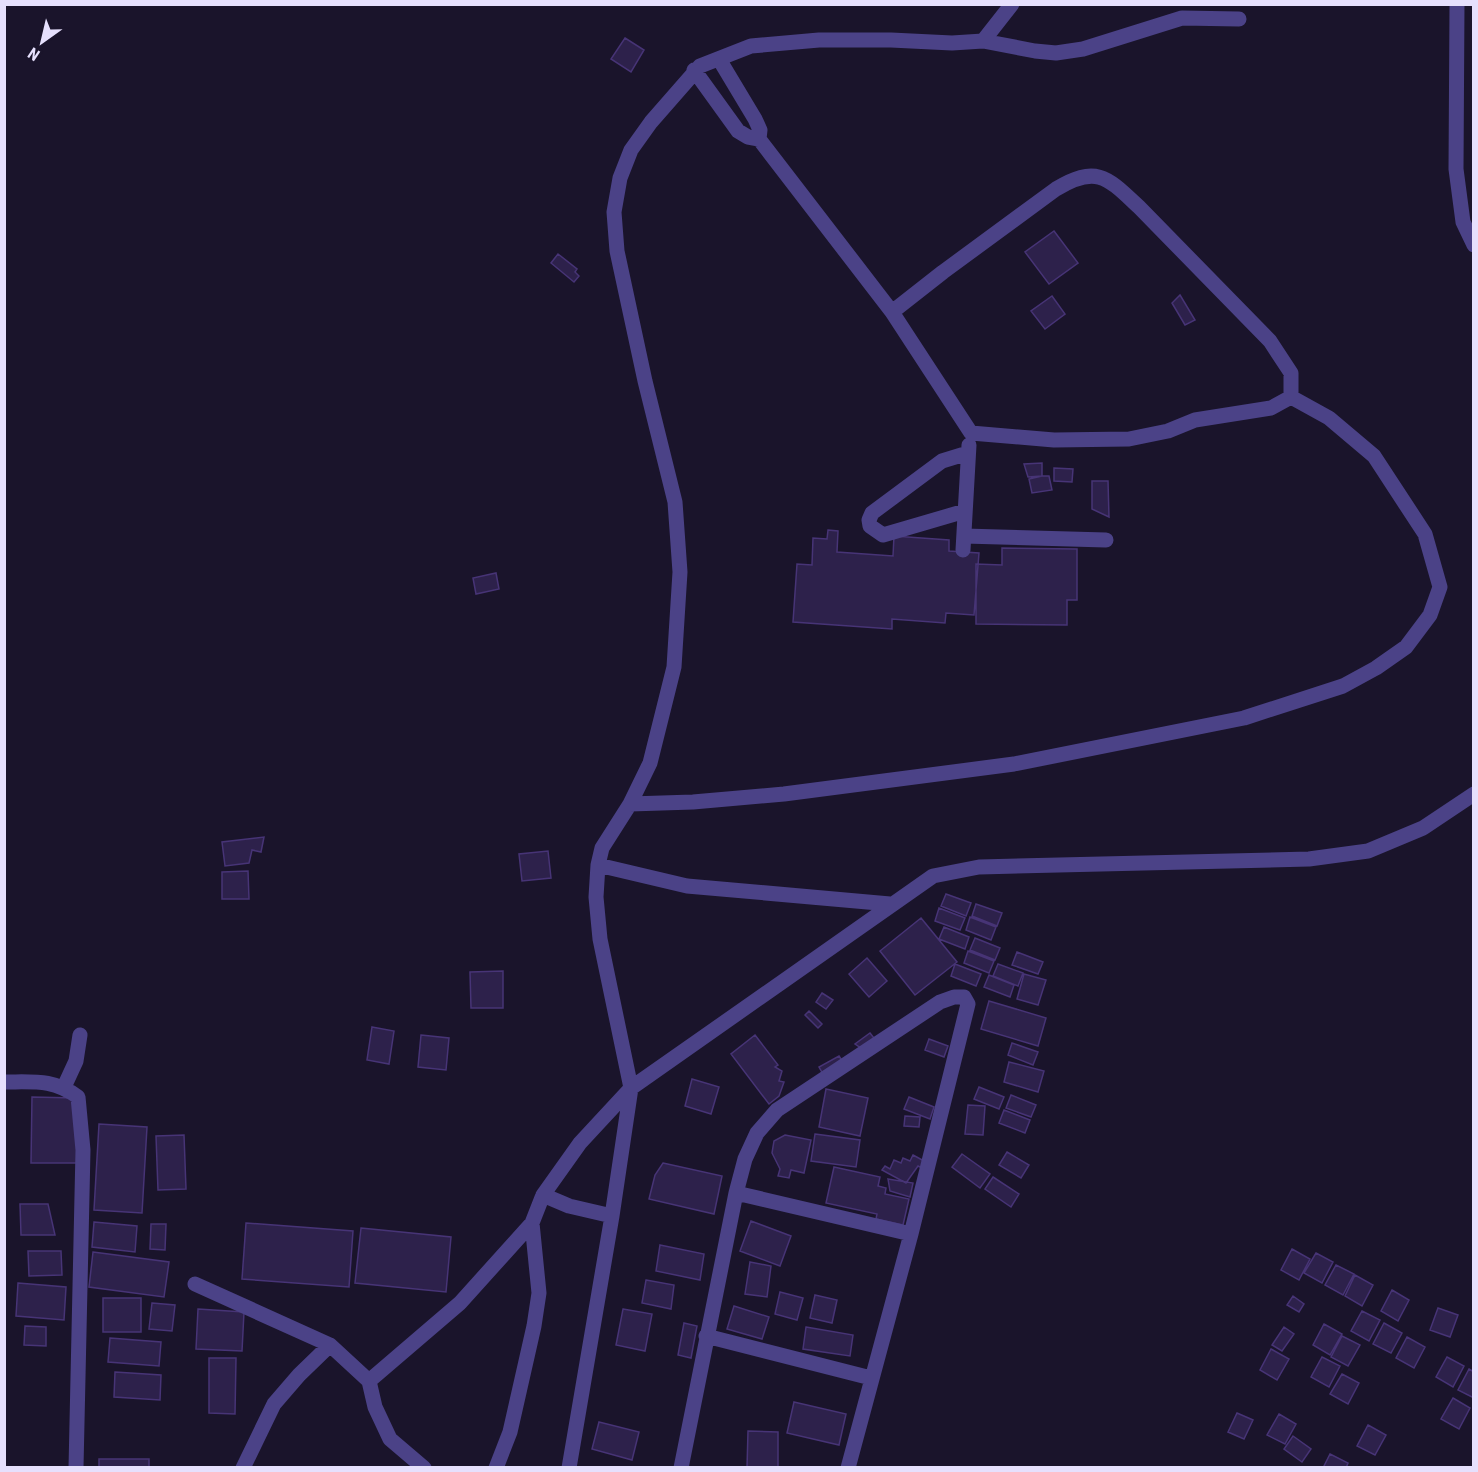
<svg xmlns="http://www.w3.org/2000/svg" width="1478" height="1472" font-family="'Roboto Condensed',sans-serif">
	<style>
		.building { fill: #2d214b; stroke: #473476; stroke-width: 1.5 }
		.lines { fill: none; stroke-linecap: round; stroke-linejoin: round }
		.minor { stroke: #4b4287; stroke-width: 15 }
	</style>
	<rect width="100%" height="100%" fill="#1a142b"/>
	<path class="building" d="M625,38L644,50L631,72L611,59Z
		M1054,231L1078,263L1049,284L1025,252Z
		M558,254L577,269L575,272L579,276L574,282L551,263Z
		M1180,295L1195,320L1185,325L1172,303Z
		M1052,296L1065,314L1045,329L1031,311Z
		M1042,463V476L1028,477L1024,464Z
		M1054,468L1073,469L1072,482L1054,481Z
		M1042,476H1049L1052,490L1032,493L1029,479Z
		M1092,481H1108L1109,517L1092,509Z
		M828,530L838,531L837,552L893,556L894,536L949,540V551L979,553L974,615L946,613L945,623L892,619V629L793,622L797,564L812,565L813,538L827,539Z
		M1002,548L1077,549V600H1067V625L976,624V564L1002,565Z
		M496,573L499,589L476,594L473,578Z
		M264,837L261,852L252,850L249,863L225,866L222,842Z
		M548,851L551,878L522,881L519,854Z
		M248,871L249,899H222V872Z
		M946,894L971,903L966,916L941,906Z
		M976,904L1002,913L997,926L972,916Z
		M939,908L965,918L960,930L935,921Z
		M970,917L996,927L991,940L966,930Z
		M921,918L957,962L915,995L880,951Z
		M944,927L969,937L965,949L939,939Z
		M975,938L1000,948L995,960L970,950Z
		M968,951L994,961L989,973L964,963Z
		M1017,952L1043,962L1038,974L1012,965Z
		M867,958L887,981L869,997L849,974Z
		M955,964L981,974L976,986L951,976Z
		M998,964L1023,973L1018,986L993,976Z
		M503,971V1008H471L470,972Z
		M1024,974L1046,980L1038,1005L1017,999Z
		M989,975L1014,985L1010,997L984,987Z
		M822,993L833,1000L826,1009L816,1002Z
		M989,1001L1046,1018L1038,1046L981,1029Z
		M809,1011L822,1024L818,1028L805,1015Z
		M372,1027L394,1031L389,1064L367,1060Z
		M870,1033L874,1038L861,1048L855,1044Z
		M421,1035L449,1038L446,1070L418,1067Z
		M755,1035L778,1065L775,1067L782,1071L779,1081L784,1082L779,1096L769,1104L731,1054Z
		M929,1039L948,1046L944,1057L925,1050Z
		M1012,1043L1038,1052L1033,1065L1008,1055Z
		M839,1056L843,1062L823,1074L819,1067Z
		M1009,1062L1044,1071L1038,1092L1004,1082Z
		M692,1079L719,1087L711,1114L685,1106Z
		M979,1087L1004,1097L999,1109L974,1099Z
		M826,1089L868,1098L860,1136L819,1127Z
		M1011,1095L1036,1105L1031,1117L1006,1108Z
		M32,1097L76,1098L77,1163H31Z
		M909,1097L934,1107L930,1119L904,1109Z
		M968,1105L985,1106L983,1135L965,1134Z
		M1004,1110L1030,1120L1025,1133L999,1123Z
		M905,1116L920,1117L919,1127L904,1126Z
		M99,1124L147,1127L142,1213L94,1210Z
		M815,1134L860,1140L856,1167L811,1161Z
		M184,1135L186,1189L158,1190L156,1136Z
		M785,1135L811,1140L804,1173L791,1170L789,1178L778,1176L780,1169L772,1153L774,1141Z
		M1007,1152L1029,1165L1021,1178L999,1165Z
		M962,1154L990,1174L980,1188L952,1167Z
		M913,1155L926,1162L922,1168L918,1166L906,1183L882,1170L885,1166L890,1169L894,1160L901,1163L903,1158L910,1161Z
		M663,1163L722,1176L714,1214L649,1199L655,1175Z
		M834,1167L880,1177L878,1186L886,1188L885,1194L909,1199L903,1225L876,1219L877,1214L826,1203Z
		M993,1177L1019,1194L1011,1207L985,1189Z
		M888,1179L913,1183L910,1197L890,1191Z
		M20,1204H48L55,1235H21Z
		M751,1221L791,1236L780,1266L740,1251Z
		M94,1222L137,1226L135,1252L92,1247Z
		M246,1223L353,1231L349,1287L242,1279Z
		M151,1224H166L165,1250L150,1249Z
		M361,1228L451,1237L446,1292L355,1283Z
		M660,1245L704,1254L700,1280L656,1271Z
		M1292,1249L1310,1259L1299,1280L1281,1270Z
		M28,1251H61L62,1275L29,1276Z
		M93,1252L169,1262L164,1297L89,1287Z
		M1316,1253L1333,1262L1322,1283L1304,1273Z
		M750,1262L771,1266L767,1297L745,1294Z
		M1336,1265L1354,1274L1343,1295L1325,1285Z
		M1355,1275L1373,1285L1362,1306L1345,1296Z
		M646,1280L674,1285L671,1309L642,1303Z
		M18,1283L66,1287L64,1320L16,1316Z
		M1392,1290L1409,1300L1398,1321L1381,1311Z
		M780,1292L803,1298L797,1320L775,1314Z
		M815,1295L837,1300L832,1323L810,1318Z
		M1293,1296L1304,1304L1299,1312L1287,1305Z
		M103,1298H141V1332H103Z
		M152,1303L175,1305L172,1331L149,1329Z
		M734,1306L769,1317L762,1339L727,1329Z
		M1438,1308L1458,1315L1450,1337L1430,1330Z
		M198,1309L244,1312L242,1351L196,1349Z
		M623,1309L652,1314L645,1351L616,1345Z
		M1362,1311L1380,1320L1369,1341L1351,1331Z
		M684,1323L697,1326L691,1358L678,1355Z
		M1384,1323L1402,1333L1391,1353L1373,1344Z
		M1324,1324L1342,1334L1330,1355L1313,1345Z
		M25,1326L46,1327V1346L24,1345Z
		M806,1327L853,1335L850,1356L803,1349Z
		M1284,1327L1294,1334L1282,1351L1272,1345Z
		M1342,1336L1360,1345L1348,1366L1331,1357Z
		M1407,1337L1425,1347L1414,1368L1396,1358Z
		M110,1338L161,1342L159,1366L108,1362Z
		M1271,1349L1289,1359L1277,1380L1260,1370Z
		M1322,1357L1340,1366L1329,1387L1311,1377Z
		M1447,1357L1464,1366L1453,1387L1436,1377Z
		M209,1358H236L235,1414L209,1413Z
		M1469,1369L1474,1372V1398L1458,1390Z
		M115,1372L161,1375L160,1400L114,1397Z
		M1342,1374L1359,1383L1348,1404L1330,1394Z
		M1453,1398L1470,1408L1459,1429L1441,1419Z
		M794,1402L846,1414L839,1445L787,1433Z
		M1237,1413L1253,1420L1244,1439L1228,1432Z
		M1279,1414L1296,1424L1285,1444L1267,1435Z
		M599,1422L639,1432L632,1460L592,1449Z
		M1368,1425L1386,1435L1375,1455L1357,1446Z
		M748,1431L778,1432V1468H747Z
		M1293,1436L1311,1449L1302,1462L1284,1449Z
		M1330,1454L1348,1463L1346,1468H1323Z
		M99,1459H149V1468H99Z"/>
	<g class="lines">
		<path class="minor" d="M1457,4L1456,169L1463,222L1474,245
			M983,41L1012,4
			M719,59L755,119L760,130L759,139
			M892,312L943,272L1056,189C1097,164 1108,178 1139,207L1270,341L1291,373V397
			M965,511L883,535L870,526L869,520L872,513L942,461L968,453
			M964,536L1106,540
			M963,550L969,445
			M630,804L650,763L674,667L680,572L675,502L645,381L617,251L614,212L620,178L631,150L651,122L700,66L751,46L819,40H891L952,43L983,41L1035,51L1056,53L1083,49L1182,18L1239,19
			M598,865L687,886L890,904
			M4,1082C35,1082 53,1079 78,1097L83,1150L76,1468
			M64,1087L76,1061L80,1035
			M736,1193L911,1234
			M543,1195L580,1143L631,1088L933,876L979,867L1309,859L1368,851L1423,828L1474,794
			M195,1284L330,1345L369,1381L375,1407L390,1439L424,1468
			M706,1336L871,1378
			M369,1381L460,1303L532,1223L543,1195L569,1206L612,1216
			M243,1468L274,1404L299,1375L330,1345
			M496,1468L510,1432L534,1326L539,1293L532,1223
			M569,1468L612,1216L631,1088L600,939L596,897L598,865L602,848L630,804L693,802L784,794L1014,764L1244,718L1343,686L1376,668L1406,647L1430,615L1440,587L1425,534L1374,456L1329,418L1291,397L1271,408L1195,420L1168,431L1129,439L1054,440L971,433L892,312L759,139L748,137L738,131L694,70
			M681,1468L736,1193L745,1159L757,1133L777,1110L940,1002L954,997H964L968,1004L911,1234L848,1468"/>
	</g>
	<rect width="1478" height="1472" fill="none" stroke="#e6e0fd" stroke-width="12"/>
	<g transform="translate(42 42) rotate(214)" stroke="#1a142b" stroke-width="4.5" paint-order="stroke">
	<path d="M0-4.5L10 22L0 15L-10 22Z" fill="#e6e0fd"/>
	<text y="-9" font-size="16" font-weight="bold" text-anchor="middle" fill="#e6e0fd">N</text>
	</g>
</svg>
